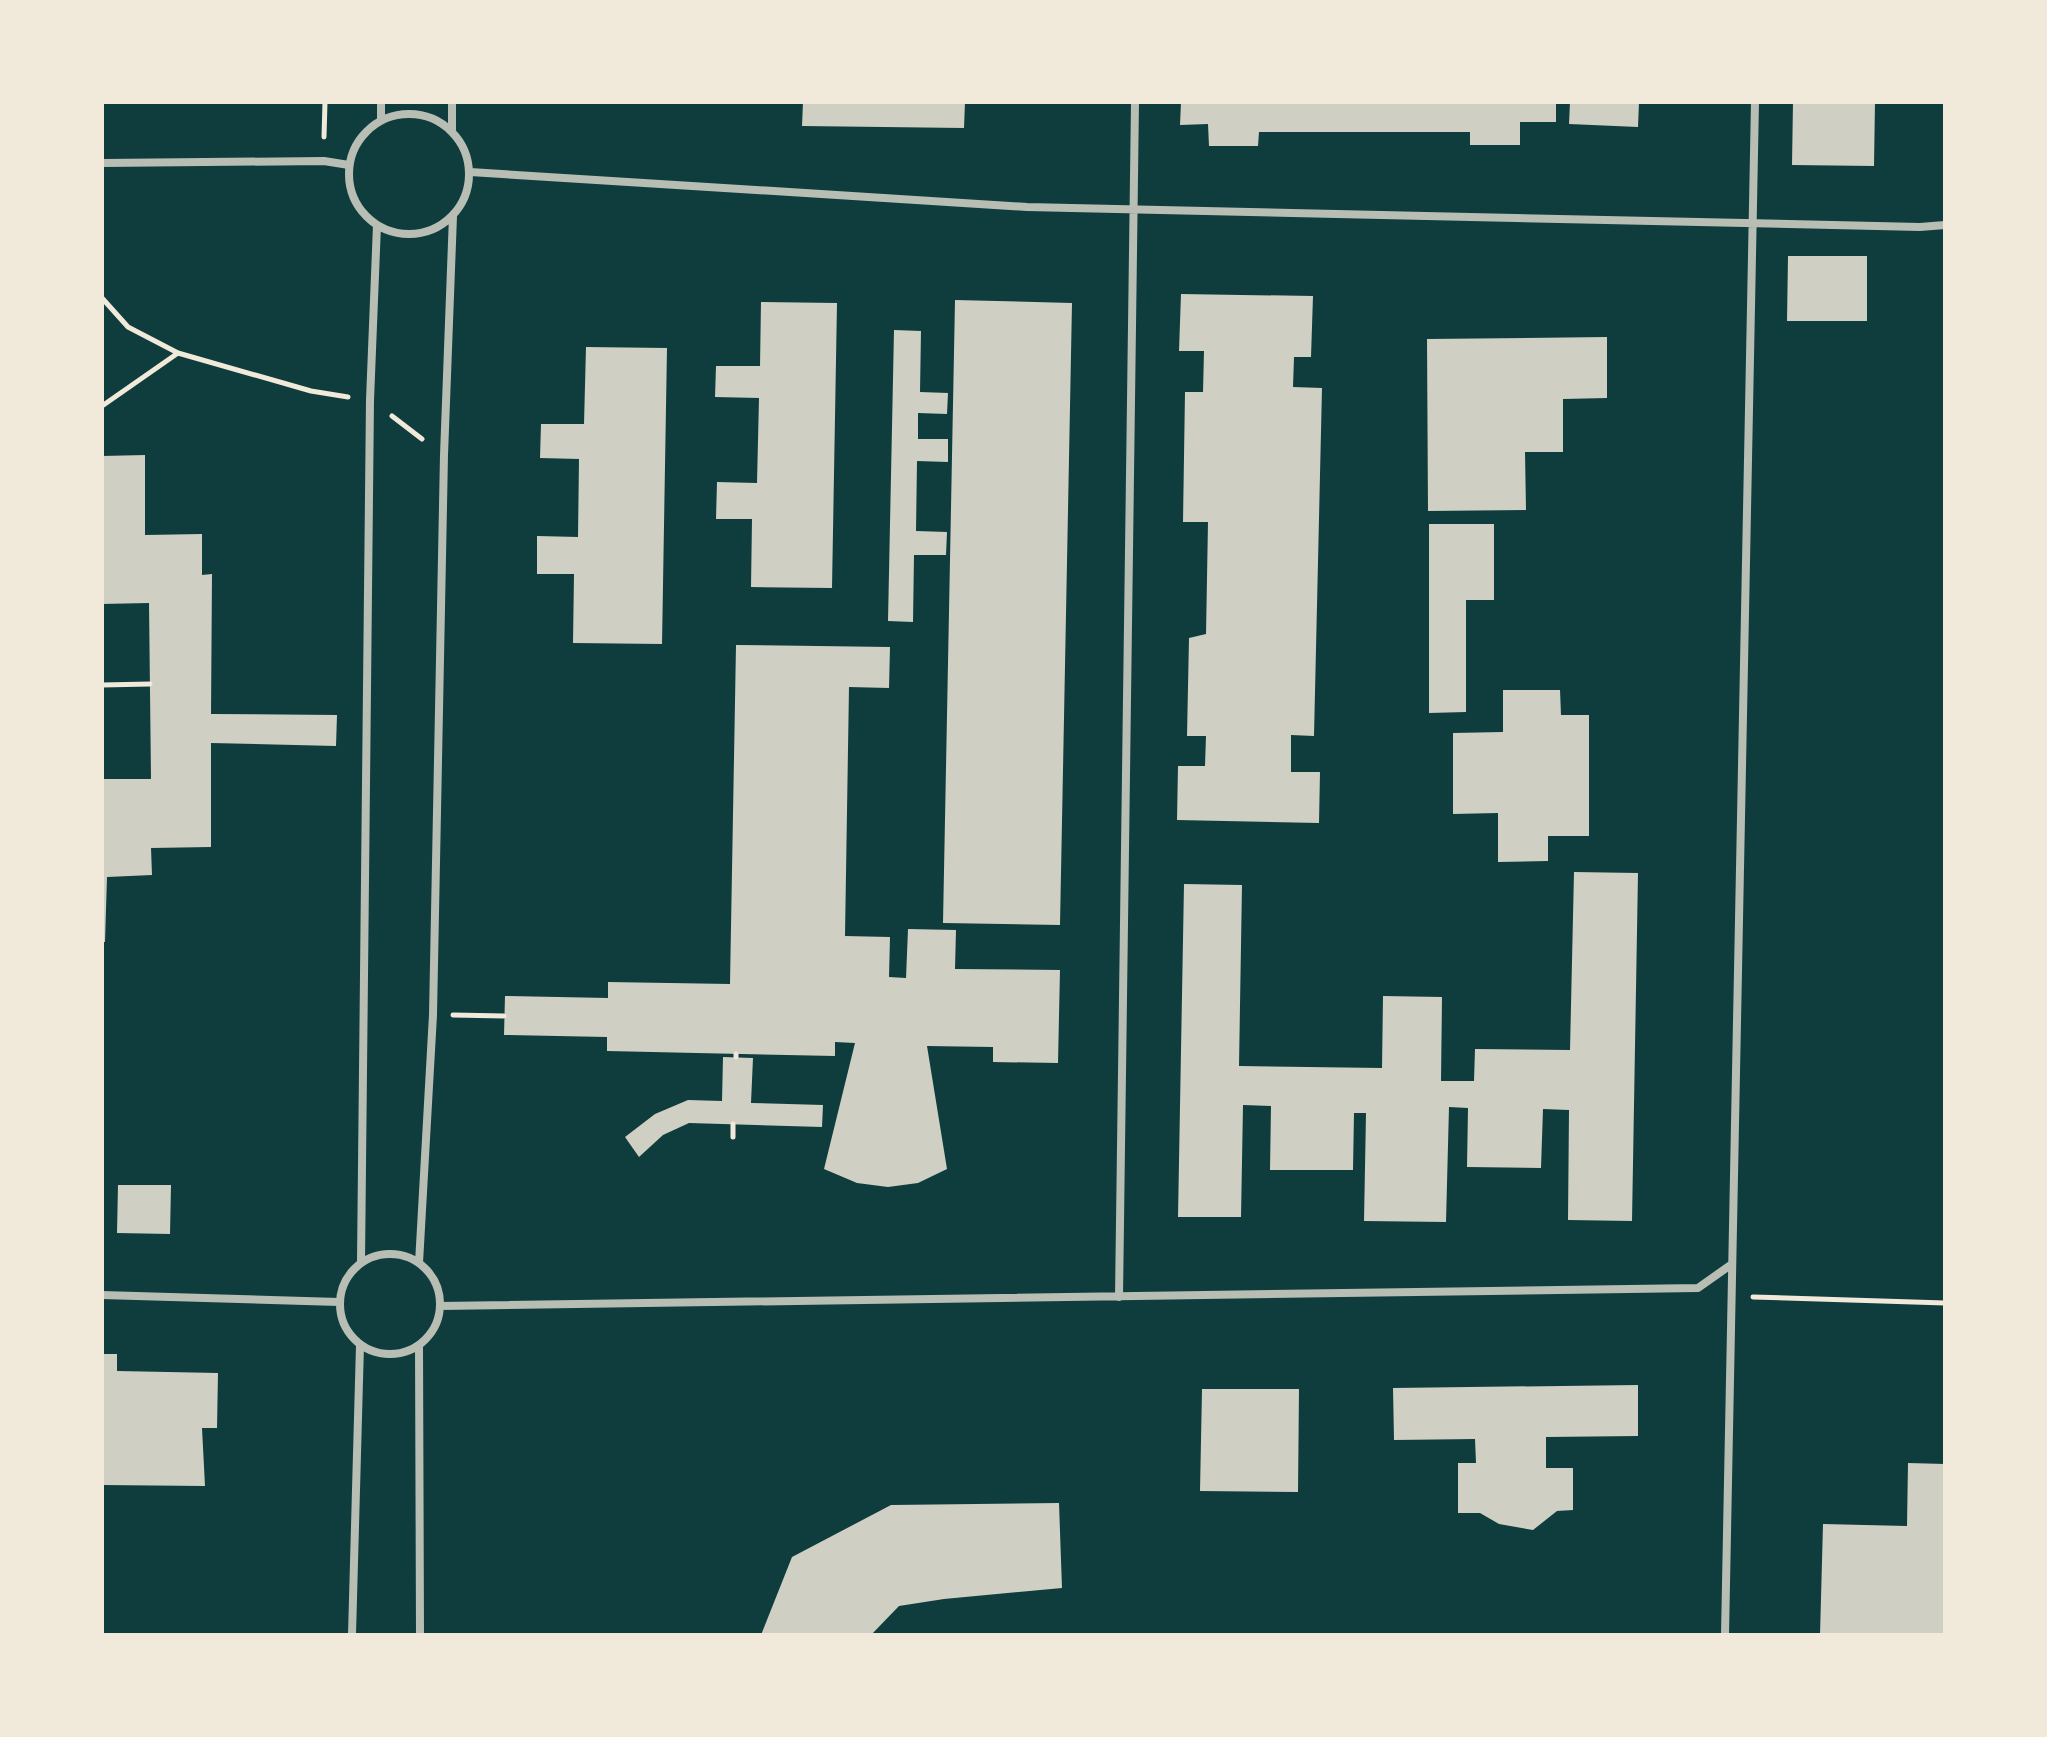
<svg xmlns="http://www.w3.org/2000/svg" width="2047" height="1737" font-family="'Libre Baskerville',serif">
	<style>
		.building { fill: #cfcfc3 }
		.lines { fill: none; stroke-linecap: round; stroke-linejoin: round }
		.path { stroke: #f1e9da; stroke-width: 5 }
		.minor { stroke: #b8beb3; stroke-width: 8 }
	</style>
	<rect width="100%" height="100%" fill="#0f3d3e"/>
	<path class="building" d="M803,102H965L964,128L802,126Z
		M1181,102H1556V122H1520V145H1470V132H1259L1258,146H1209L1208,124L1180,125Z
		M1570,102H1639L1638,127L1569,124Z
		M1793,102H1875L1874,166L1792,165Z
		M1788,256H1867V321H1787Z
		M1181,294L1313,296L1311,357H1294L1293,387L1322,388L1314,736L1291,735V772H1320L1319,823L1177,820L1178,766H1205L1206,736H1187L1189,638L1206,634L1208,522H1183L1185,392H1203L1204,351H1179Z
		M955,300L1072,303L1060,925L943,923Z
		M761,302L837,303L832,588L751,587L752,519H716L717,482L757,483L759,398L715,397L716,366H760Z
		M894,330L921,331L920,392L948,393L947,414L918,413V439H948V462L917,461L916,531L947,532L946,555H914L913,622L888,621Z
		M1607,337V398L1563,399V452H1525L1526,510L1428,511L1427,339Z
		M586,347L667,348L662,644L573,643L574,574H537V536L578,537L579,459L540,458L541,424H584Z
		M145,455V535L202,534V575L212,574L211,714L337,715L336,746L211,743V847L151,848L152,875L107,877L105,942H102V779H151L149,603L102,604V456Z
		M1429,524H1494V600H1466V712L1429,713Z
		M736,645L890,647L889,688L849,687L845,936L890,937L889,977L906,978L908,929L956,930L955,969L1060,970L1058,1063L993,1062V1047L927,1046L947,1169L918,1183L888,1187L857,1183L824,1169L855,1043L835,1042V1056L607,1051V1037L504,1035L505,996L608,998V982L730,984Z
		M1503,690H1560L1561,715H1589V836H1548V861L1498,862V813L1453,814V733L1503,732Z
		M1574,872L1638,873L1632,1221L1568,1220L1569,1110L1543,1109L1541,1168L1467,1167L1468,1108L1449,1107L1446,1222L1364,1221L1366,1113H1354L1353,1170H1270L1271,1106L1243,1105L1241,1217H1178L1184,884L1242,885L1239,1066L1382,1068L1383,996L1442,997L1441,1081H1474L1475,1049L1570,1050Z
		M723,1057L753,1058L751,1103L823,1105L822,1127L689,1123L663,1135L639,1157L625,1137L655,1114L688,1100L722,1101Z
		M118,1185H171L170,1234L117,1233Z
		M102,1354H117V1371L218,1373L217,1428H202L205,1486L102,1485Z
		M1638,1385V1436L1546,1437V1468H1573V1510L1557,1511L1533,1530L1499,1524L1480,1513H1458V1463H1476L1475,1439L1394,1440L1393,1388Z
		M1202,1389H1299L1298,1492L1200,1491Z
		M1908,1463L1945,1464V1635H1820L1823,1524L1907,1526Z
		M1059,1503L1062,1588L944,1599L899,1606L871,1635H761L792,1557L891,1505Z"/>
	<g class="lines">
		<path class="path" d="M324,137L325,102
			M102,298L128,327L178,353L311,391L348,397
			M102,406L178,353
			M392,416L422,439
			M102,685L150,684
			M453,1015L504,1016
			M736,1057V1054
			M733,1137V1124
			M1753,1297L1945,1303"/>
		<path class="minor" d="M381,102V118
			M349 174a60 60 0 1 1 120 0a60 60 0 1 1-120 0Z
			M452,130V102
			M102,163L324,161L349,165
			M470,172L1027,207L1920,227L1945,225
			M340 1304a50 50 0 1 1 100 0a50 50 0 1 1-100 0Z
			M361,1262L370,400L377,225
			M419,1263L433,1015L444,455L453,216
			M102,1295L339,1302
			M1119,1297L1135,102
			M440,1306L1698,1288L1732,1264
			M419,1345L420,1635
			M352,1635L360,1345
			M1725,1635L1755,102"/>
	</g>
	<rect width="2047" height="1737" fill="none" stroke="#f1e9da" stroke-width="208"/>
</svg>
